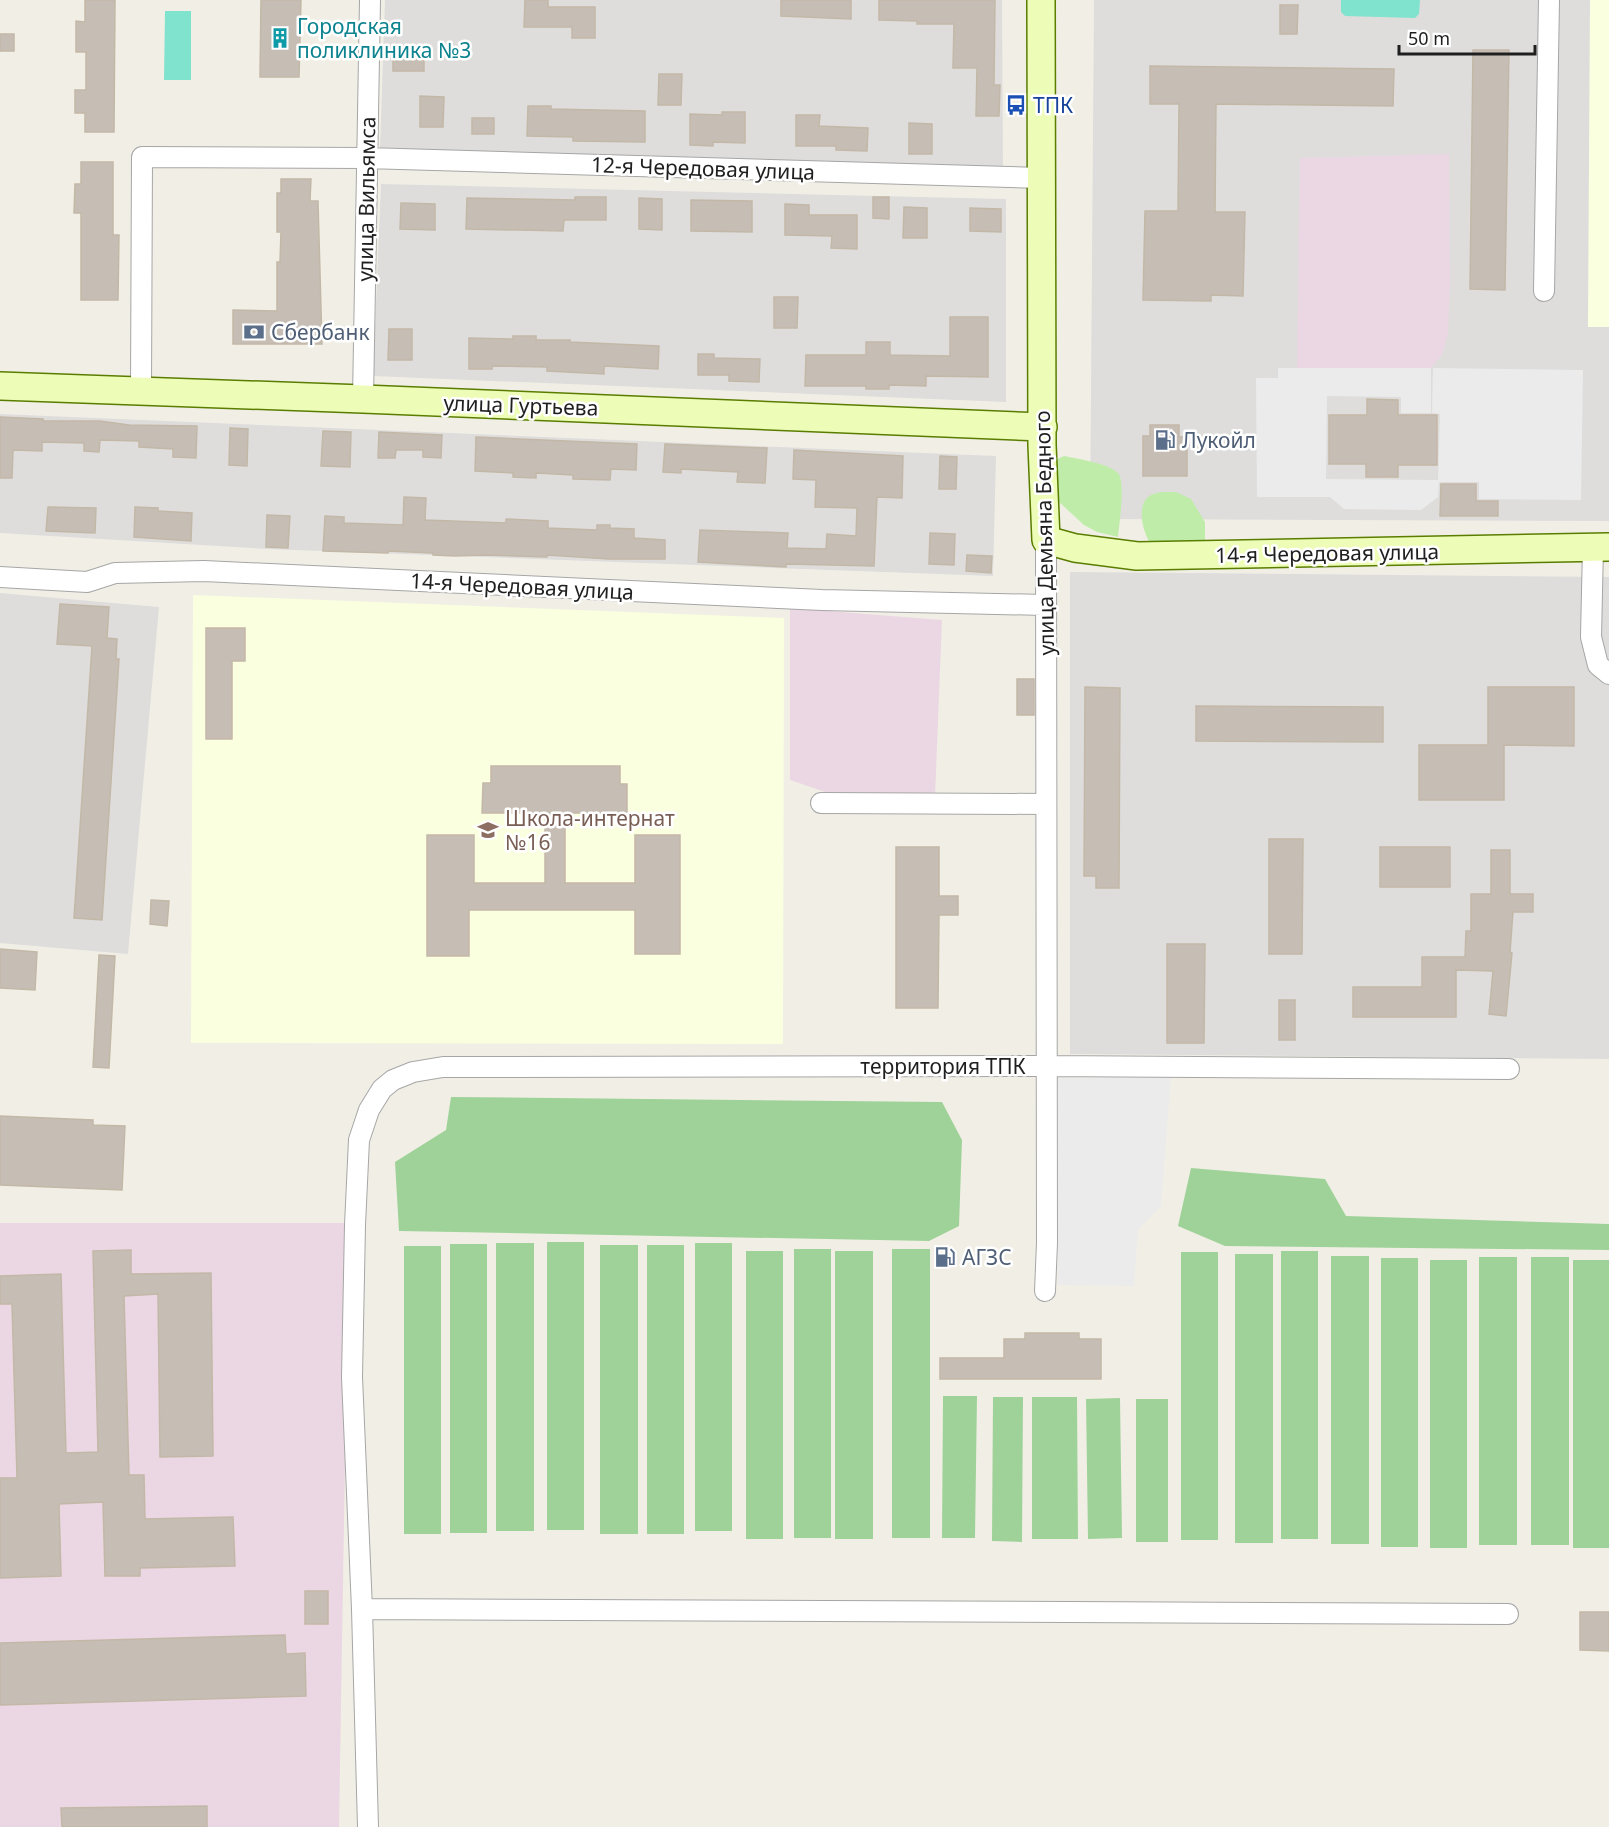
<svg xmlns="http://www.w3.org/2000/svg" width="1609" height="1827" font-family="'Noto Sans',sans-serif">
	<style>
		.residential { fill: #dedddc }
		.industrial { fill: #ead7e3 }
		.education { fill: #faffe0 }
		.grass { fill: #bfeda9 }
		.forest { fill: #9fd298 }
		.pitch { fill: #80e3cd }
		.parking { fill: #ebebeb }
		.building { fill: #c6beb4; stroke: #c3b8a7; stroke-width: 1.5 }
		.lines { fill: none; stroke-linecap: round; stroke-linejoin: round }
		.minor-casing { stroke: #a6a6a6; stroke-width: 22 }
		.secondary-casing { stroke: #5a7d00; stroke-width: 30 }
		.minor { stroke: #fff; stroke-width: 20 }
		.secondary { stroke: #edfcb7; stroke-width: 27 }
		.labels { text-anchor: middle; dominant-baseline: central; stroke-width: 5; stroke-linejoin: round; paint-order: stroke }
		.culture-label { font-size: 21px; fill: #0d838f; stroke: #fff; text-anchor: start }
		.transit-label { font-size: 21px; fill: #164399; stroke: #fff; text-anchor: start }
		.street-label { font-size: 21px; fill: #1f1f1f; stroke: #fff }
		.service-label { font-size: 21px; fill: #4e5e75; stroke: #fff; text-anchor: start }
		.education-label { font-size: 21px; fill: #785e54; stroke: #fff; text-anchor: start }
	</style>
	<rect width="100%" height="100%" fill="#f1efe5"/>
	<path class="residential" d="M385,0H1002L1003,171L380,149Z
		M1094,0H1609V521L1090,519Z
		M381,184L1006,199V402L373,376Z
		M0,414L996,456L993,576L267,549L0,533Z
		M1070,572L1609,577V1059L1070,1054Z
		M0,593L159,607L128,954L0,943Z"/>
	<path class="industrial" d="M1449,154L1450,281L1448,334L1442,355L1431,368H1297L1300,158Z
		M790,608L942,620L935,797H840L790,780Z
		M0,1223H349L339,1827H0Z"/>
	<path class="education" d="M1590,0H1609V327H1588Z
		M193,595L784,618L783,1044L191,1043Z"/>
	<path class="grass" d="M1064,456C1078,459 1108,463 1118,473C1126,481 1119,525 1118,537L1097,532L1084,525L1059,502L1052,489L1055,460Z
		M1176,492L1191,499L1205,522V541H1149C1142,529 1136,503 1151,495C1159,491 1168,492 1176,492Z"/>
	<path class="forest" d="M451,1097L942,1102L962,1140L959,1226L929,1241L399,1231L395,1162L446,1130Z
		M1191,1168L1325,1179L1346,1216L1609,1224V1250L1225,1246L1178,1226Z
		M547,1242H584V1530H547Z
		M496,1243H534V1531H496Z
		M695,1243H732V1531H695Z
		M450,1244H487V1533H450Z
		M600,1245H638V1534H600Z
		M647,1245H684V1534H647Z
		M404,1246H441V1534H404Z
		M794,1249H831V1538H794Z
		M892,1249H930V1538H892Z
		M746,1251H783V1539H746Z
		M835,1251H873V1539H835Z
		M1281,1251H1318V1539H1281Z
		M1181,1252H1218V1540H1181Z
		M1235,1254H1273V1543H1235Z
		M1331,1256H1369V1544H1331Z
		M1479,1257H1517V1545H1479Z
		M1531,1257H1569V1545H1531Z
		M1381,1258H1418V1547H1381Z
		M1430,1260H1467V1548H1430Z
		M1573,1260H1609V1548H1573Z
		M943,1396H977L975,1538H942Z
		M993,1397H1023L1022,1542L992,1541Z
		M1032,1397H1077L1078,1539H1032Z
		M1120,1398L1122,1538L1088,1539L1086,1399Z
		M1136,1399H1168V1542H1136Z"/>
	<path class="pitch" d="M1341,0H1420L1419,14L1415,18L1345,16L1341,12Z
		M165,11H191V80H164Z"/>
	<path class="parking" d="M1278,368H1431V413H1401V397L1327,396L1326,479L1438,480L1440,414L1432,413L1433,368L1583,370L1581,500L1479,499V482H1439L1438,497L1421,510L1344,509L1330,497H1257L1256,378H1278Z
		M1171,1077L1161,1206L1138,1230L1134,1286L1058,1285L1057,1078Z"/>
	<path class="building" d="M85,0H115L114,132H85V113H75V90H86V52H76V21L85,22Z
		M261,0H301L299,77H260Z
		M525,0H548V7H595V38H572V27H524Z
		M781,0H851V19L781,16Z
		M879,0H995L994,85H1000L999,116H976L977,68H953L954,24H917V21L879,20Z
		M1280,5H1298L1297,34H1280Z
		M0,34H14V51H0Z
		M393,48H424V71H393Z
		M1473,50H1509L1505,290L1470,289Z
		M1150,66L1394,69L1393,106L1216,104L1215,212H1245L1243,296L1211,295V301L1143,300L1145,211H1178L1179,104H1150Z
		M659,74H682L681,105H658Z
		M420,96L444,97L443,127H420Z
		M528,106H551V109L645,111V142L573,141V137L527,136Z
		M722,112H745V143L713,142V146L690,145V114L722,115Z
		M796,115H820L819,126L868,128L867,151L836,150V146H796Z
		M472,118H494V134H472Z
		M909,123L932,124V154H909Z
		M81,162H113V235H119L118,300H81V213H74L75,184H81Z
		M281,179H311L310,201H318L322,344H233V310L277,311V262H280L281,232H277V193H281Z
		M575,197H606V220H564L563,231L466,229L467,198L575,200Z
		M873,197H889V219L873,218Z
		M639,198L662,199V230L639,229Z
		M691,200L752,201V232L691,231Z
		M401,203L435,204V230L400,229Z
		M785,204L809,205V215H857V249L831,248L832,236L785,235Z
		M904,207L927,208V238H903Z
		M970,208L1001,209V232L970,231Z
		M774,297H798L797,328H774Z
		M950,317H988V377L926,376V386L889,385V389H866V386H805L806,355H866V342H890V355L950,356Z
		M389,329H412V360H388Z
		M513,336H536V340H570V342L659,346L658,369L604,366V374L547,371V367L492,366V369H469V338L513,339Z
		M698,354H714V358L760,359L759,382L729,381V375H698Z
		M1367,399L1398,400V415H1437V465H1398V477H1366V464H1329V415H1367Z
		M0,417L43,419V421H100L129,425L197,426L196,458L173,457V449L139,447V441L100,440L99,452L84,451V443L42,442V451L13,450L12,478H0Z
		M1150,425H1179V437H1187V476H1143V436H1150Z
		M230,428L248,429L247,466L229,465Z
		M323,431L351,432L350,467L321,466Z
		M379,432L442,435L441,458L423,457V450H396L395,458H378Z
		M476,437L637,444L636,470L611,469L610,480L573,479V475L536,473V478L513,477V473L475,471Z
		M665,444L767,448L765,483L737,482L738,472L681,469V473L663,472Z
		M794,450L903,456L902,498L877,497L874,566L786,564V567L698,562L700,530L788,533L787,548L826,549L827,534L856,536L857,508L815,507L816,480L793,479Z
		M940,456L957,457L956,489H939Z
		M1441,484H1476V501H1498V516H1440Z
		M404,497L426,498L425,520L506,523V519L548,521V528L597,530V525H610V528L634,529V538L665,540V559H609L547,555V557L485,555L455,556L433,555V553L388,551V553L323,551L325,516L344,517V523L403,525Z
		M48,507L96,508L95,533L46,531Z
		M135,507L158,508V511L192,513L191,541L134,537Z
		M267,515L290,516L288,548L266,547Z
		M930,533L955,534L954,565L929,564Z
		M967,555L992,556L991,573L966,571Z
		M60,604L109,607L107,638L117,639L116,659H119L102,920L74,918L92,646L57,644Z
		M206,628H245V661H232V739H206Z
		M1017,679H1034V715H1017Z
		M1085,687L1120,688L1119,888H1096V876H1084Z
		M1488,687H1574V746L1504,745V800H1419V745H1488Z
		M1196,706L1383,707V742L1196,741Z
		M491,766H620V784H627V813H565V883H635V835H680V954H635V910H469V956H427V835H474V883H545V813H482L483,783H491Z
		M1269,839H1303L1302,954H1269Z
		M896,847H939V896H958V915H939L938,1008H896Z
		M1380,847H1450V887H1380Z
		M1491,850H1510V894H1533V912H1513L1510,952L1512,953L1506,1016L1489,1014L1493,971L1456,970V1017H1353V987H1422V957H1465L1466,931H1471V894H1491Z
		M151,900L169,901L167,926L150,924Z
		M1167,944H1205L1204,1043H1167Z
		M0,949L37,952L35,990L0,988Z
		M99,955L115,956L109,1068L93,1067Z
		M1279,1000H1295V1040H1279Z
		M0,1116L93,1120V1125L125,1126L122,1190L0,1185Z
		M131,1250V1274L211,1273L213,1456L160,1457L158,1294L124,1296L129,1475H144L145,1519L233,1517L235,1566L140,1568V1576H105L103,1502L59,1504L61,1576L0,1578V1478H17L12,1304H0V1276L61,1274L66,1453L98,1452L93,1251Z
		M1025,1333H1079V1339H1101V1379H940V1358H1004V1339H1025Z
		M305,1591H328V1624H305Z
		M1580,1612H1609V1651L1580,1650Z
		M285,1635L286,1654L305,1653L306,1696L0,1705V1643Z
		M207,1806V1827H62L61,1808Z"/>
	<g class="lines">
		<g class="minor-casing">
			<path id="minor" d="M1544,291L1549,0
				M141,391L142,157L366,158L1040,178
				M363,399L370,0
				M1593,547L1591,637L1598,665L1609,674
				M0,577L87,582L115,573L204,571L822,600L1045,605
				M821,803L1046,804
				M1045,1291L1047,1243L1046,540
				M362,1609L1508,1614
				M368,1827L362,1609L352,1377L355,1225L359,1140L369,1110L382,1089L393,1080L413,1072L443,1067L1047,1066L1509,1069"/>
		</g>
		<g class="secondary-casing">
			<path id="secondary" d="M1041,0L1042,445L1046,540L1075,548L1137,556L1609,547
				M0,386L363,399L1043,427"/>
		</g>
		<use href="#minor" class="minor"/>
		<use href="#secondary" class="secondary"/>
	</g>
	<defs>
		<g id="building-bare" transform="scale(1.62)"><path d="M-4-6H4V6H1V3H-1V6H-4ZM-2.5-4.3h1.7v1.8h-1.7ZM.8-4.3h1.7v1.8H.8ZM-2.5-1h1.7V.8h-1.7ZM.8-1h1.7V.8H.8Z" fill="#0f9aa8" stroke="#fff" stroke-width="2.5" paint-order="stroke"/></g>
		<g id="bus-bare" transform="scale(1.62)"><path d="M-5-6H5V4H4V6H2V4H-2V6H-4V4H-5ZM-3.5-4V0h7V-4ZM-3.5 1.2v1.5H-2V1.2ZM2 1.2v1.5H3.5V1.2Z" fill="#1a4fb4" stroke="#fff" stroke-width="2.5" paint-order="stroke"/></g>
		<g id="bank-bare" transform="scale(1.62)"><path d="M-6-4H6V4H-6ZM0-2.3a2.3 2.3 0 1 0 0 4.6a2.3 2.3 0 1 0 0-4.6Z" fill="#5c6f8a" stroke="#fff" stroke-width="2.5" paint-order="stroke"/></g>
		<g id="fuel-bare" transform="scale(1.62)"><path d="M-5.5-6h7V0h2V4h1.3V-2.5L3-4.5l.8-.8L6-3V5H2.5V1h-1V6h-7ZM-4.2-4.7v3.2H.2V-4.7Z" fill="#5c6f8a" stroke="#fff" stroke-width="2.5" paint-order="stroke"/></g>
		<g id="school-bare" transform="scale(1.62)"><path d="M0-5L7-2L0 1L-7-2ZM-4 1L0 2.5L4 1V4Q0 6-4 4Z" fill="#8d6e63" stroke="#fff" stroke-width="2.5" paint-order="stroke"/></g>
	</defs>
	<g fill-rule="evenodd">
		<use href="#building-bare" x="280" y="38"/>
		<use href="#bus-bare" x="1016" y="105"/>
		<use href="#bank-bare" x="254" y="332"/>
		<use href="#fuel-bare" x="1165" y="440"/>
		<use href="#school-bare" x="488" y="830"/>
		<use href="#fuel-bare" x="945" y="1257"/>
	</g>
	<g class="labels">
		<g class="culture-label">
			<text x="297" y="26">Городская<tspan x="297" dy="24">поликлиника №3</tspan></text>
		</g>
		<g class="transit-label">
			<text x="1033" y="105">ТПК</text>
		</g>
		<g class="street-label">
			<text transform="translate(703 168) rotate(2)">12-я Чередовая улица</text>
			<text transform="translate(366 199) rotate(-89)">улица Вильямса</text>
			<text transform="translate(521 405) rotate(2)">улица Гуртьева</text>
			<text transform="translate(1044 533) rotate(-91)">улица Демьяна Бедного</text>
			<text transform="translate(1327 553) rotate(-1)">14-я Чередовая улица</text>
			<text transform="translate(522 586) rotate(3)">14-я Чередовая улица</text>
			<text x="943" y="1066">территория ТПК</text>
		</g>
		<g class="service-label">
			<text x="271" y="332">Сбербанк</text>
			<text x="1182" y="440">Лукойл</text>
			<text x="962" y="1257">АГЗС</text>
		</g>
		<g class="education-label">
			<text x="505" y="818">Школа-интернат<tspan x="505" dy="24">№16</tspan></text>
		</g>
	</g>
	<path d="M1399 45v9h136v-9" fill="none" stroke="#1f1f1f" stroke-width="3"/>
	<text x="1408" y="45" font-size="18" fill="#1f1f1f" stroke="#ffffff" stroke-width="4.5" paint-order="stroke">50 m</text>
</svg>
